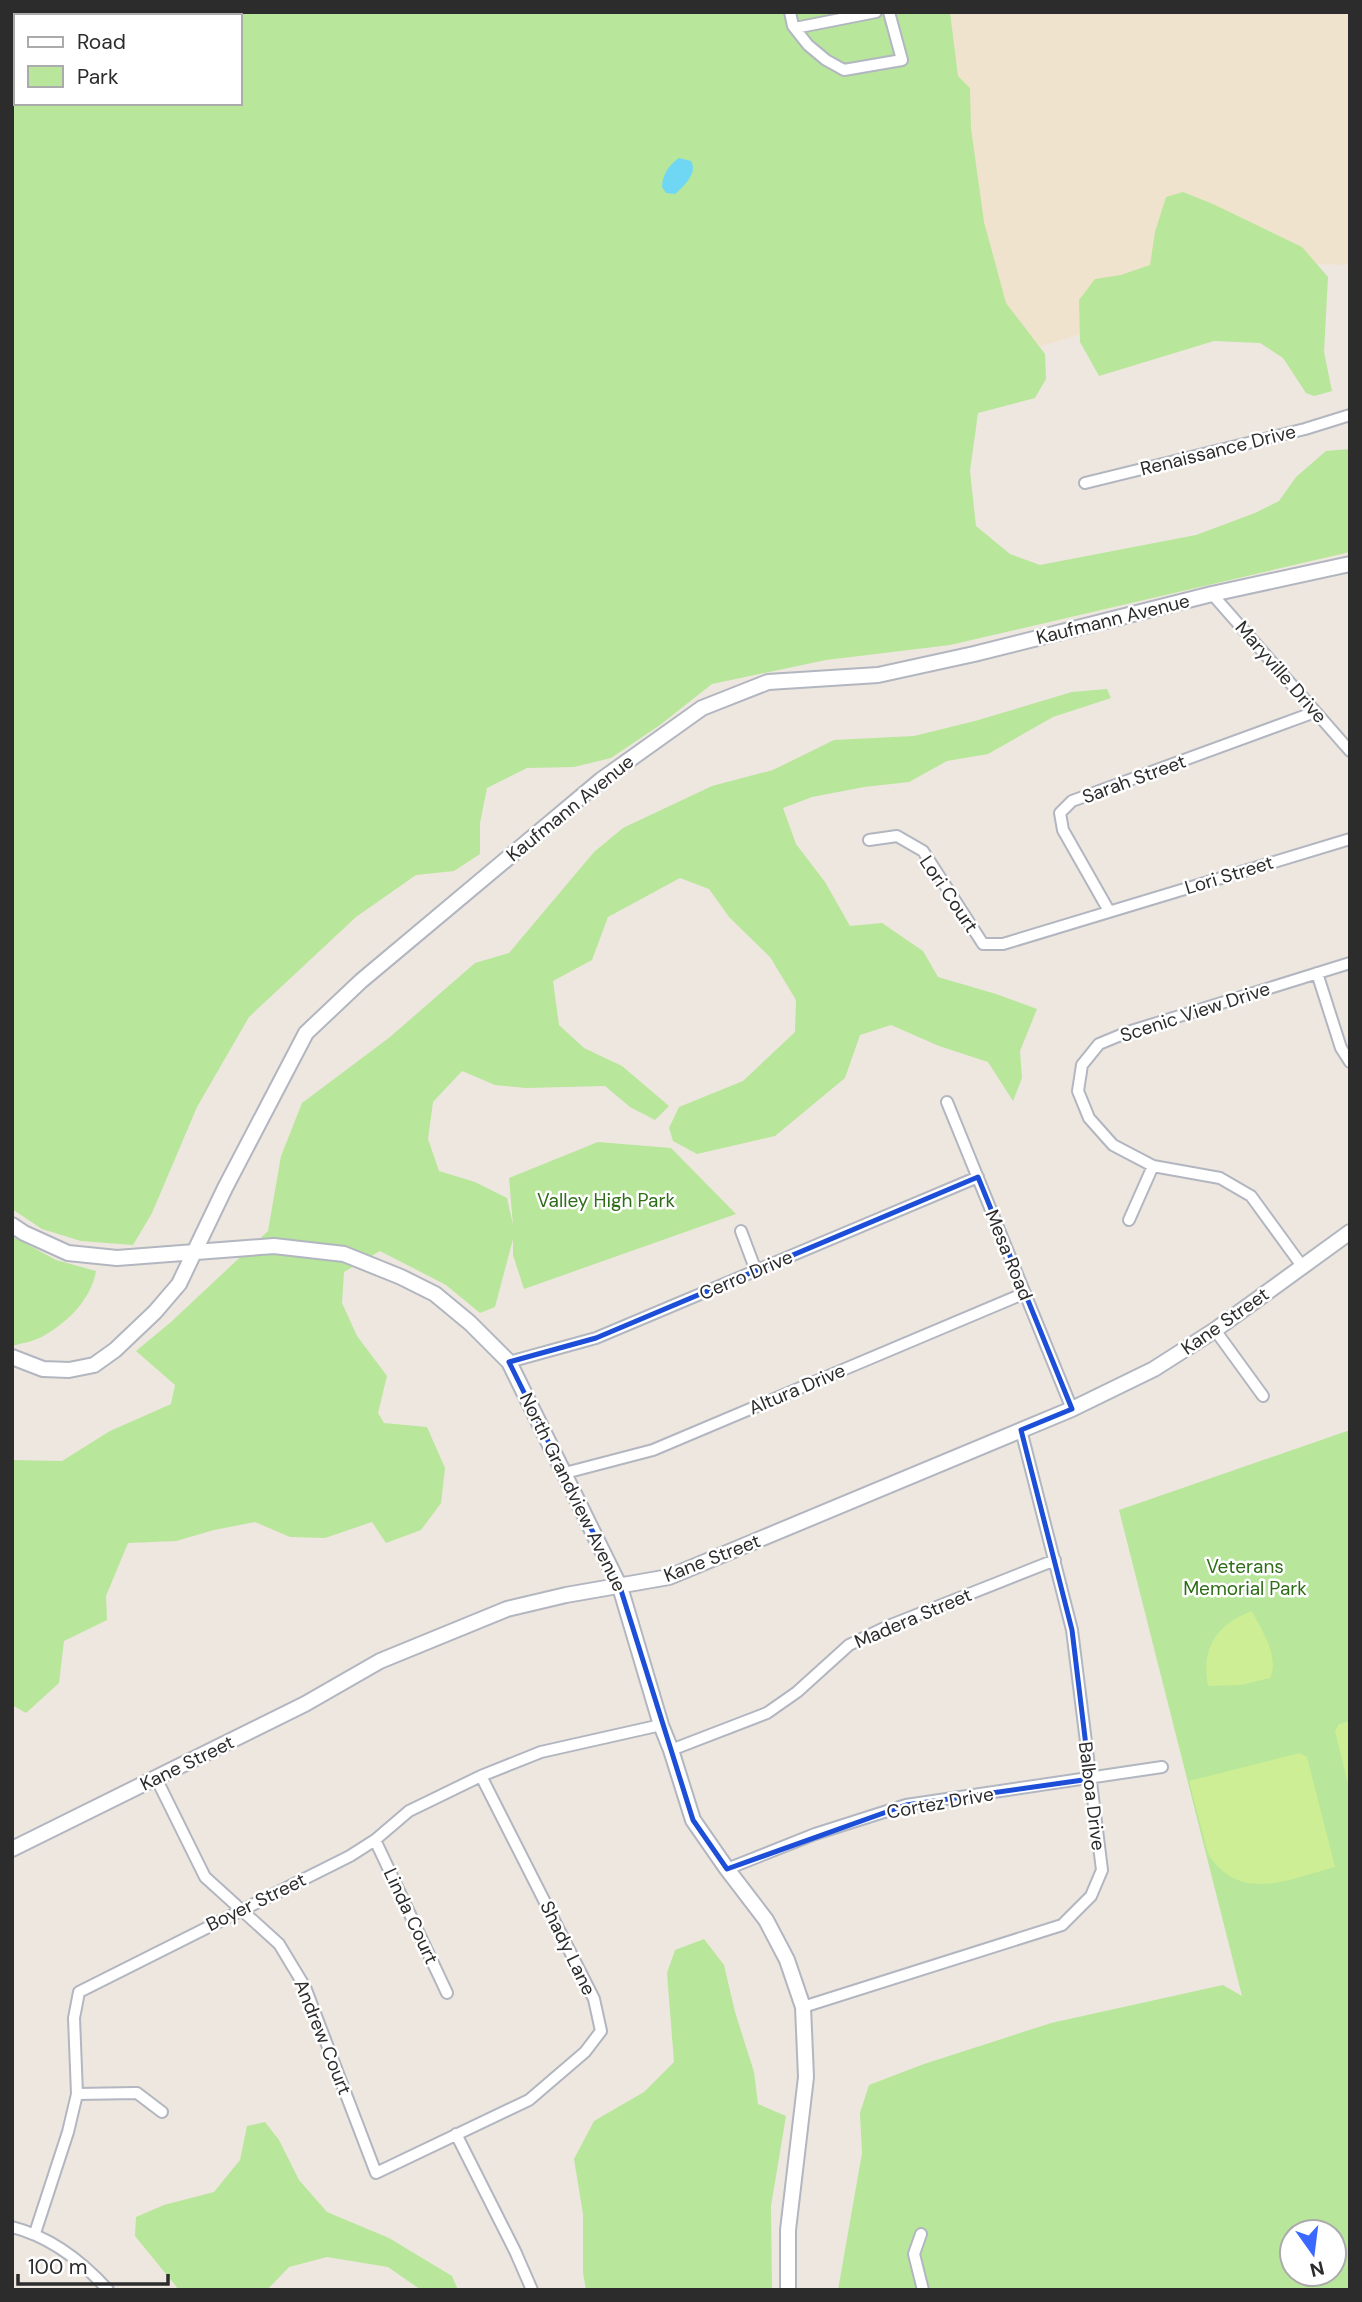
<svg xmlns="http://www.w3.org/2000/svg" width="1362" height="2302" font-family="'DM Sans',sans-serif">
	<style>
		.education { fill: #f0e3ce }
		.green { fill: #b8e69a; fill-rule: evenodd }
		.pitch { fill: #cdee95 }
		.water { fill: #6fd7f3 }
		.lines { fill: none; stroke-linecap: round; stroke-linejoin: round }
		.street-casing { stroke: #b2b6c0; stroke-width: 14 }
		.secondary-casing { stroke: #b2b6c0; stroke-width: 18 }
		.street { stroke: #fff; stroke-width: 10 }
		.secondary { stroke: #fff; stroke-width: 14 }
		.marked { fill: none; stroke: #1d4ed8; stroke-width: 5; stroke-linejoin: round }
		.labels { text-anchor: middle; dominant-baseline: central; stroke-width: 5; stroke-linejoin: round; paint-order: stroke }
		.street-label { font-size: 19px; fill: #2c2c2c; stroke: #fff }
		.park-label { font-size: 19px; fill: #2e6d18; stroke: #fff }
	</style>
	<rect width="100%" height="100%" fill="#eee7df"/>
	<path class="education" d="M950,12H1350V265L1315,264L994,360Z"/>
	<path class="green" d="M12,12H950L958,76L970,88L971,128L984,222L1006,303L1045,354L1046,379L1035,398L978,413L970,471L976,526L1010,554L1040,565L1196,535L1255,513L1279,501L1296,477L1326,451L1350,449V552L950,645L826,660L712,684L660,725L611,758L574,767L527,768L487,788L480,823V854L454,871L416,875L356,917L249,1017L197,1107L152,1213L133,1245L81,1241L42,1229L12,1209ZM16,16H240V103H16Z
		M1183,192L1213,204L1302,247L1328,277L1324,352L1332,391L1314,396L1306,393L1283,358L1260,343L1214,341L1099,376L1080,342L1079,300L1095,279L1121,275L1150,265L1155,232L1166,197Z
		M1107,689L1111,698L1053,717L988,754L947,761L909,782L864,787L812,797L783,808L796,844L825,882L850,926L882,923L923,951L938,977L996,994L1037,1009L1020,1051L1022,1078L1013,1101L988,1062L939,1046L891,1025L860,1035L845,1078L775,1136L697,1154L673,1141L669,1128L679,1107L743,1081L795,1032L796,1000L770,957L729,917L709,889L680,878L608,917L592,960L553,981L559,1025L584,1048L622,1066L669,1106L655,1120L630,1107L605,1086L526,1088L495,1085L462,1071L433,1102L428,1139L439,1171L475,1182L507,1198L513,1225L509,1178L598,1142L671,1148L736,1214L524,1289L513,1255V1239L495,1307L480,1313L446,1285L380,1251L344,1272L342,1303L357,1336L387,1376L378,1413L384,1423L427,1427L445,1468L441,1503L421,1530L386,1543L372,1522L325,1538L290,1537L255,1522L214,1530L176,1541L128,1543L106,1596L107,1620L64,1641L59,1683L26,1713L12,1705V1460L62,1461L110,1431L171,1404L175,1385L136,1351L171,1322L268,1231L281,1156L302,1103L390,1037L475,963L509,953L594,852L623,828L712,786L773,770L834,740L914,736L975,721L1072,692Z
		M12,1236L56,1260L96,1271C91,1299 69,1321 45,1335C36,1341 23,1343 12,1346Z
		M1350,1430V2290H838L862,2153L860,2113L869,2085L924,2064L1051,2023L1223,1985L1242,1996L1119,1510ZM1292,2232H1334V2274H1292Z
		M704,1939L724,1965L735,2012L754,2072L758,2104L786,2116L771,2206L772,2290H586L583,2273V2214L574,2159L594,2121L644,2092L674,2062L667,1973L675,1950Z
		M265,2122L279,2140L299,2180L327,2212L389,2238L452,2276L458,2290H421L388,2267L327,2257L289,2267L267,2290H179L135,2236L136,2217L164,2205L214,2192L240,2160L247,2126Z"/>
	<path class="pitch" d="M1252,1611C1261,1629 1280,1657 1270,1678L1241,1685L1208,1686C1201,1648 1216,1625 1252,1611Z
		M1350,1721V1792L1335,1731L1339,1724Z
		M1300,1753L1307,1757L1335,1867C1289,1879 1240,1904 1208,1854L1189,1781Z"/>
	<path class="water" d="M679,158L691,161C698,173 684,186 675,194L666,193L662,187C662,175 669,165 679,158Z"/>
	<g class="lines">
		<g class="street-casing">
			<path id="street" d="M790,12L793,26L808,45L826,60L844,70L902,60L889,12
				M795,28L876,12
				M1085,483L1305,429L1350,415
				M1212,594L1350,751
				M869,840L897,836L923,851L983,944H1003L1350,839
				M1109,911L1063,830L1060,813L1072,801L1315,712
				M1317,973L1341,1048L1350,1062
				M947,1102L1072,1409
				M1129,1220L1153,1166
				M741,1231L756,1271
				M1302,1266L1251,1196L1220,1178L1153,1166L1113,1145L1089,1118L1078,1091L1082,1065L1099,1044L1128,1032L1350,963
				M1215,1330L1263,1396
				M509,1362L596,1338L978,1177
				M565,1473L653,1450L1025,1293
				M671,1750L767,1713L797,1692L849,1645L886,1627L1055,1560
				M156,1778L205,1877L279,1944L305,1987L376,2173L529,2100L585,2052L601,2031L594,1999L481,1776
				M375,1840L447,1993
				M727,1869L815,1834L906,1805L1162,1767
				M803,2007L1062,1925L1091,1896L1102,1870L1072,1630L1021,1430
				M77,2094L137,2093L162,2112
				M456,2134L515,2251L532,2290
				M12,2227C51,2237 81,2260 108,2290
				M35,2233L68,2132L77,2094L74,2018L79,1992L350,1856L375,1840L409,1811L481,1776L541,1752L661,1725
				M921,2234L914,2254L923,2290"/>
		</g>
		<g class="secondary-casing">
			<path id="secondary" d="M12,1225L24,1233L68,1253L117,1258L274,1246L344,1254L401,1277L435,1294L470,1323L509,1362L620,1587L661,1725L671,1750L693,1820L727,1869L766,1920L787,1960L803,2007L806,2077L788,2230V2290
				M12,1357L43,1369L69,1370L94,1365L115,1350L155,1312L179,1284L225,1188L306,1033L361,981L601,780L702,708L768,682L878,675L974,654L1212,594L1350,564
				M12,1849L305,1704L380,1661L507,1609L566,1595L669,1577L1072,1409L1154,1369L1215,1330L1350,1232"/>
		</g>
		<use href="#street" class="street"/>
		<use href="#secondary" class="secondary"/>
	</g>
	<path class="marked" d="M978,1177L1072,1409L1021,1430L1072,1630L1090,1779L906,1805L727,1869L693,1820L620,1587L509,1362L596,1338Z"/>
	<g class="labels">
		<g class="street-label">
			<text transform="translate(1218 450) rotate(-14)">Renaissance Drive</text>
			<text transform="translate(1113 619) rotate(-14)">Kaufmann Avenue</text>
			<text transform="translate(1281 672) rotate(49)">Maryville Drive</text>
			<text transform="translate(1134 779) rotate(-20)">Sarah Street</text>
			<text transform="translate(570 808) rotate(-39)">Kaufmann Avenue</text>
			<text transform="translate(1229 875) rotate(-17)">Lori Street</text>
			<text transform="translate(949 894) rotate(56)">Lori Court</text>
			<text transform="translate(1195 1012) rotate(-18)">Scenic View Drive</text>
			<text transform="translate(1009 1255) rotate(68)">Mesa Road</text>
			<text transform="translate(746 1275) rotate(-23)">Cerro Drive</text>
			<text transform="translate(1225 1321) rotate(-35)">Kane Street</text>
			<text transform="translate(797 1389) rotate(-23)">Altura Drive</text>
			<text transform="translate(573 1492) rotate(64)">North Grandview Avenue</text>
			<text transform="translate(712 1558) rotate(-21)">Kane Street</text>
			<text transform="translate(913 1618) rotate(-23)">Madera Street</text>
			<text transform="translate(187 1763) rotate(-26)">Kane Street</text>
			<text transform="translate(1092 1796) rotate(83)">Balboa Drive</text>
			<text transform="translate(940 1803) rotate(-10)">Cortez Drive</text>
			<text transform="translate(256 1902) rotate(-26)">Boyer Street</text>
			<text transform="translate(411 1916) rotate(65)">Linda Court</text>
			<text transform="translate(568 1948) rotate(64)">Shady Lane</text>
			<text transform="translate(323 2037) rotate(68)">Andrew Court</text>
		</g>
		<g class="park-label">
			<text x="606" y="1200">Valley High Park</text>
			<text x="1245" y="1566">Veterans<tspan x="1245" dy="22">Memorial Park</tspan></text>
		</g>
	</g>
	<rect width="1362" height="2302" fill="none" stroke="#2c2c2c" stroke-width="28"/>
	<rect x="14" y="14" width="228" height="91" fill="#ffffff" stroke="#ababab" stroke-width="2"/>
	<rect x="28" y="37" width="35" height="10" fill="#ffffff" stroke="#ababab" stroke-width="2"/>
	<text x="77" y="49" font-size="21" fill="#2c2c2c">Road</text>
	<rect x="28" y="66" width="35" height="21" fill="#b8e69a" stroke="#ababab" stroke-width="2"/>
	<text x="77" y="84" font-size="21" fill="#2c2c2c">Park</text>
	<g transform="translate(1313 2253) rotate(166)"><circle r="33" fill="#ffffff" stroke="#ababab" stroke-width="2"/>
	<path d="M0-5L12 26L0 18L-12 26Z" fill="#3b69ff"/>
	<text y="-10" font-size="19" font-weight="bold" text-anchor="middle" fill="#2c2c2c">N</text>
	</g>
	<path d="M18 2274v10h150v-10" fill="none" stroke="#2c2c2c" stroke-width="3.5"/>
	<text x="28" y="2274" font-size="21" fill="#2c2c2c" stroke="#ffffff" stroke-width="5" paint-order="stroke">100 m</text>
</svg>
